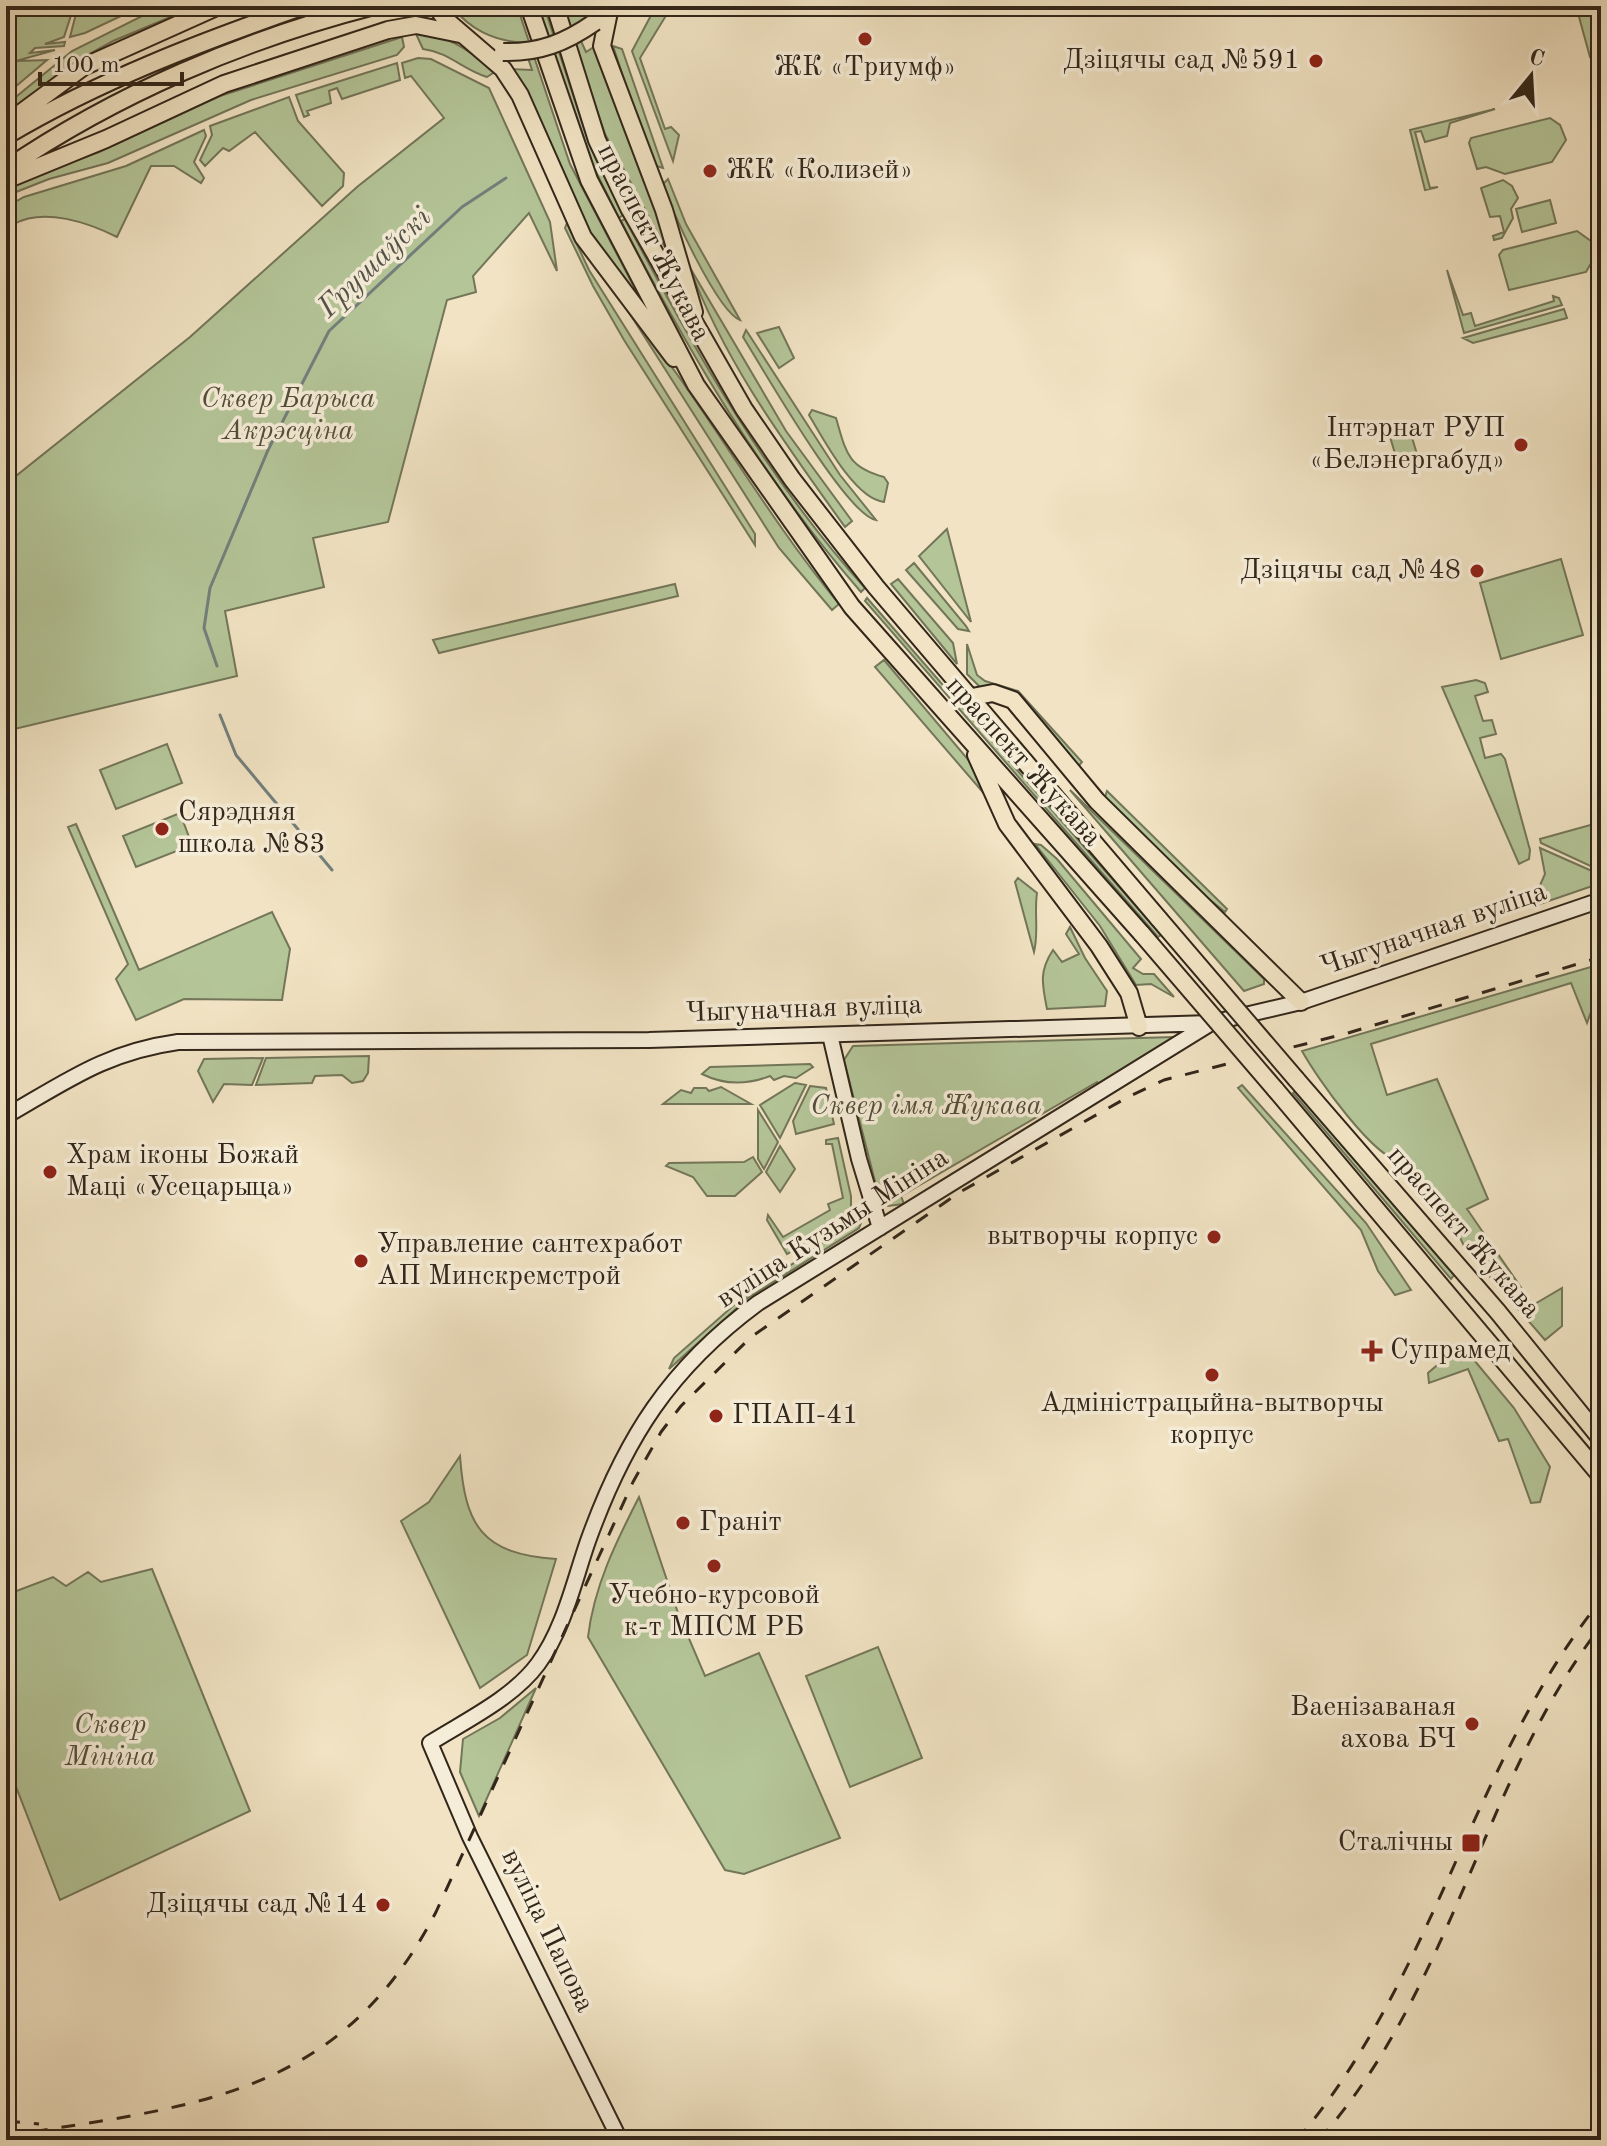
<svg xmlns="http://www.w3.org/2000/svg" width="1607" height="2146" font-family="'Old Standard TT',serif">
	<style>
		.green { fill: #b4c598; stroke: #737659; stroke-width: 2 }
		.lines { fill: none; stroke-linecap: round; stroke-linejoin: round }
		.stream { stroke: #737f7c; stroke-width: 3 }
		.secondary-casing { stroke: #32261a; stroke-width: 18 }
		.primary-casing { stroke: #32261a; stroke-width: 20 }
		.secondary { stroke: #f6edd8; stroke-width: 14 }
		.primary { stroke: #f1e3c3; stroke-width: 16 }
		.rail { stroke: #32261a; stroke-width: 3; stroke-dasharray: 14 14; stroke-linecap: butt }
		.primary-bridge-casing { stroke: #32261a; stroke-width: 20; stroke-linecap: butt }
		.primary-bridge { stroke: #f1e3c3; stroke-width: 16 }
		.poi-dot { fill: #8f2418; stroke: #f6edd8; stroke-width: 3 }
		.labels { text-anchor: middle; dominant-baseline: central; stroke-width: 7; stroke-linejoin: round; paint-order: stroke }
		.poi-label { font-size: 28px; fill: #32261a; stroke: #f6edd8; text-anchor: end }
		.street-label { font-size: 28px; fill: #32261a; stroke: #f6edd8 }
		.park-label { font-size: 28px; font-style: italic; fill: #524e3a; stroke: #f6edd8 }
		.water-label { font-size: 30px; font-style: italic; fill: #53534b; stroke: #f6edd8 }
	</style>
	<rect width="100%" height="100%" fill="#f1e3c3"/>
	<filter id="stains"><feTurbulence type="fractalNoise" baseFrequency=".0025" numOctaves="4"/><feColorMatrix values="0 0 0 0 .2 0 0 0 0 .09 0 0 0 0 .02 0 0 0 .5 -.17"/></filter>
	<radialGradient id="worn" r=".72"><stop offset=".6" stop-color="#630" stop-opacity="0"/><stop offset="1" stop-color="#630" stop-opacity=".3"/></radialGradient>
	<path class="green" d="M6,6H74L64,37L45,44L65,42L64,46L35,48L30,53L55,50L16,61L47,60L8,93Z
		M78,6H142L85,33L70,37Z
		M162,6H197L113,41L73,63L6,117V105L72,51Z
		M451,6H517L570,164L645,308L590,237L510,69L532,70L523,43C492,40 471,30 451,6Z
		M538,6H544L589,144L623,215L619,218L583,146Z
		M562,6H601L575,28L586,52L600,43L678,272L605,134Z
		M656,6H681L670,9L640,58L665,129L671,127L679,135L673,161L632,51Z
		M1576,6H1601V54L1590,57Z
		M416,34C446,32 473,54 496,71L487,77C464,70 448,52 423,49Z
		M402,37L404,47L397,55L251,100L108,163L49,179L6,196V186L99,152L220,96Z
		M613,46L622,49L663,168L653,165L650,158Z
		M418,58L431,59L489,88L550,222L557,271L529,213L473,276L476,292L447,300L388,522L313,538L324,587L225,611L237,676L6,731V490L11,480L190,337L357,187L444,118L411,76L405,78L402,63Z
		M397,63L400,80L342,99L337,88L329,91L331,103L307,111L309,115L304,117L296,95Z
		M289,97L298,121L344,173L343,186L322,206L255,132L229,151L223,148L205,166L200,160L212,135L210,126Z
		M1495,109L1450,123L1447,136L1425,142L1421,131L1415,132L1430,188L1438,187L1425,190L1410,130Z
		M1550,118L1560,125L1566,140L1552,162L1505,174L1486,167L1477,169L1469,143L1471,138Z
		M204,130L206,136L194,162L204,178L201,183L174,166H151L117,237C89,223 44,207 14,224L11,218L6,219V207L24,197L126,166Z
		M668,179L686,224L740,320C718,312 670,209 663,184Z
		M1503,180L1512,186L1518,198L1511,209L1513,218L1502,238L1494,240L1493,236L1504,232L1500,216L1490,217L1481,188Z
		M1550,200L1556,223L1522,232L1516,209Z
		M625,219C692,346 768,481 865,588L861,592C764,481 688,351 621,221Z
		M567,223L589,270L755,534V545L624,340L593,286L565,228Z
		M1577,231L1591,241L1594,258L1586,272L1509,290L1499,255L1503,250Z
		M689,266L786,431L852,521L845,527C785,443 725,363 689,266Z
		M1447,270L1463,315L1471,313L1475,326L1554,301L1553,296L1559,298L1562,305L1464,333Z
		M623,303C702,399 760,508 839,604L832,610L779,548Z
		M1564,309L1567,318L1473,343L1463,338Z
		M779,327L794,358L779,368L757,333Z
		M746,330L840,475L876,520C846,515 763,369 743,337Z
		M812,410L836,418C846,452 847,467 884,477L888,483L884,502C855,499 824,440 809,415Z
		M1408,424L1419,461L1399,467L1388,430Z
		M947,529L971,622L919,556Z
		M1561,559L1583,635L1501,659L1480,583Z
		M914,563L966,626L969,631L958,629L906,570Z
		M898,579L953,643L957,664L891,584Z
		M675,584L678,596L439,653L433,640Z
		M867,598L1161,935L1158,937L865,601Z
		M967,644L977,675L985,681L1018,691L1082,762L1076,769L996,688L980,687L967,674Z
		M884,660L976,769L987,797L875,667Z
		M1476,680L1485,683L1488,692L1475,696L1483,721L1492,720L1496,734L1480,738L1485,758L1501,754L1505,759L1530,850L1529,859L1519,864L1442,687Z
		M167,744L182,783L116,809L100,770Z
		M1070,790L1264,979V984L1244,991Z
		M1107,791L1227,909L1225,912L1177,873L1104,800Z
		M180,813L192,845L136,867L123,836Z
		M1601,822V871L1541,843L1540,839Z
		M76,824L139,970L272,912L290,949L282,1000L184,999L136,1020L116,979L128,964L68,827Z
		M1035,844L1041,845L1057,859L1141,959L1133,968L1143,974H1154L1174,997L1151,984L1136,985L1100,926Z
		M1540,848L1601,875V883L1537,905L1534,899L1545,874Z
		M1018,878L1037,893C1034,913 1039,932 1034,952L1015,882Z
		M1070,927L1085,958L1107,991L1105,1006L1047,1009C1042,984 1039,971 1053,950L1062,962L1079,954L1066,934Z
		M1601,964V984L1587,1023L1571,983L1371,1044L1387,1095L1437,1079L1488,1199L1467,1209L1533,1305L1562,1288V1326L1545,1340L1465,1248L1452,1221L1402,1162C1374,1159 1317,1078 1302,1051Z
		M1174,1037L1175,1040L1100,1087L1097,1082L901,1196L904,1204L888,1206L879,1197L844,1060L853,1046Z
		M369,1056L368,1073L363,1081L352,1083L342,1075L315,1076L312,1083L256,1085L266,1058Z
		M263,1058L252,1085L224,1084L213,1102L198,1071L204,1059Z
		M810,1064L813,1067L796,1078L784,1076L774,1080L770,1076C747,1085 724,1085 702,1074L710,1067Z
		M795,1083L806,1085L780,1138L760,1105Z
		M1242,1085L1366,1223L1411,1290L1395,1295L1378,1271L1361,1230L1238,1088Z
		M810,1086L826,1088L834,1124L796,1134L793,1121Z
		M721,1087L751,1104H663L681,1090L691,1093L694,1088H706L709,1091Z
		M1295,1091L1454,1275L1451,1279L1293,1093Z
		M758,1110L778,1142L764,1169L758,1159Z
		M838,1138L851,1196V1208L817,1236L787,1254L767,1220L768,1215L783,1237L830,1210L828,1204L843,1198L832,1144H826V1140Z
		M780,1146L795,1169L780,1192L766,1172Z
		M753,1157L762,1172L735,1196H707L693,1177L666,1166L669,1163L744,1162Z
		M867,1207L859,1228L748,1298L669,1369L674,1358L733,1306L853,1221L861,1208Z
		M1464,1348L1514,1408L1550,1467L1540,1502L1531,1503L1508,1439L1499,1441L1468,1369L1429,1383L1428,1373L1455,1350Z
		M460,1456C465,1526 482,1554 556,1559L527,1655L480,1688L401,1521L429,1502Z
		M639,1497L678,1613L705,1676L759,1653L840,1838L744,1874L725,1870L588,1637C594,1586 616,1542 639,1497Z
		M152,1569L250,1811L60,1900L6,1761V1595L53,1577L66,1586L88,1572L101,1582Z
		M878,1647L922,1758L850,1787L806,1676Z
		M536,1688L479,1816L460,1772L463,1739L500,1718Z"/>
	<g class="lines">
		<path class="stream" d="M217,666L204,628L210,588L268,450L329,331L462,207L506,178
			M220,715L236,755L332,870"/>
		<g class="secondary-casing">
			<path id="secondary" d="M830,1035L859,1159L880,1228
				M6,1116C67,1081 106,1052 178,1042L649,1040L1211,1023L1301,1002L1601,900
				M620,2140L470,1837L430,1743C465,1721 513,1698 538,1664C564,1629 574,1581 588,1541C625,1438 670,1368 758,1303L1208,1025"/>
		</g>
		<g class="primary-casing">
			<path id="primary" d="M436,6L446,20L503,69L520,95L583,237L674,358
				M529,6L589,180L696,385L852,607L1142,934
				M555,6L597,140L629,208L744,409L792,479L876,587L1159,919
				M610,7L602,46L664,210L694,312
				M6,124L83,67L219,6
				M6,136C98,81 203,41 304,6
				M6,169C116,94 245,39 374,6
				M6,180L106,139L224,84L388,30L416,25L460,34
				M972,697L993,693L1013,700L1097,801L1301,1002
				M976,755L1007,824L1099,946L1129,993L1139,1027
				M1296,1079L1498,1312L1601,1439
				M1275,1089L1601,1476"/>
		</g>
		<use href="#secondary" class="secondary"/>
		<use href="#primary" class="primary"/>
		<path class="rail" d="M6,2121L39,2124
			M6,2136C191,2106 339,2099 436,1912L633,1482L661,1432L681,1406L751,1337L960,1192L1128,1097L1164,1080L1348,1033L1601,957
			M1297,2140C1435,1978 1471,1762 1601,1600
			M1319,2140C1454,1987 1481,1781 1601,1626"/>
		<g class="primary-bridge-casing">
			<path id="primary-bridge" d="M503,52C539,53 565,43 595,22
				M1159,919L1296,1079
				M1142,934L1275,1089"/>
		</g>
		<use href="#primary-bridge" class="primary-bridge"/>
	</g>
	<g class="poi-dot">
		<circle cx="865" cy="39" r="8"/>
		<circle cx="1316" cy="61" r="8"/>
		<circle cx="710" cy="171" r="8"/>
		<circle cx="1521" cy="445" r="8"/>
		<circle cx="1477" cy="571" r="8"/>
		<circle cx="162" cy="829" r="8"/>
		<circle cx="50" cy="1172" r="8"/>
		<circle cx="1214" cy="1237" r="8"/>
		<circle cx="361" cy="1261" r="8"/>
		<path d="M1368 1339h8v8h8v8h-8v8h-8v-8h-8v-8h8z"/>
		<circle cx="1212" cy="1375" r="8"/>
		<circle cx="716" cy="1416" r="8"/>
		<circle cx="683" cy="1523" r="8"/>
		<circle cx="714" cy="1566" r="8"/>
		<circle cx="1472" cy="1724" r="8"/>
		<rect x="1461" y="1833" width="20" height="20" rx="4"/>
		<circle cx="383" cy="1905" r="8"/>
	</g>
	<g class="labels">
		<g class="poi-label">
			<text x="1300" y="61">Дзіцячы сад №591</text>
			<text x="865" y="68" text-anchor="middle">ЖК «Триумф»</text>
			<text x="726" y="171" text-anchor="start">ЖК «Колизей»</text>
			<text x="1505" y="429">Інтэрнат РУП<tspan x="1505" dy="32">«Белэнергабуд»</tspan></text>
			<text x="1461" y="571">Дзіцячы сад №48</text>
			<text x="178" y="813" text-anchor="start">Сярэдняя<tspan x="178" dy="32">школа №83</tspan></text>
			<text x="66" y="1156" text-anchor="start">Храм іконы Божай<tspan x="66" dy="32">Маці «Усецарыца»</tspan></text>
			<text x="1198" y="1237">вытворчы корпус</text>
			<text x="377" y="1245" text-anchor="start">Управление сантехработ<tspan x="377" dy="32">АП Минскремстрой</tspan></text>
			<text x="1390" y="1351" text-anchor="start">Супрамед</text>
			<text x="1212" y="1404" text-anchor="middle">Адміністрацыйна-вытворчы<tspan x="1212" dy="32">корпус</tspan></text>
			<text x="732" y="1416" text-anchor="start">ГПАП-41</text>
			<text x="699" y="1523" text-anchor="start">Граніт</text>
			<text x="714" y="1596" text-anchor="middle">Учебно-курсовой<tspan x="714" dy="32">к-т МПСМ РБ</tspan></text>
			<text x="1456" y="1708">Ваенізаваная<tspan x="1456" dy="32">ахова БЧ</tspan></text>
			<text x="1453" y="1843">Сталічны</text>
			<text x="367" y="1905">Дзіцячы сад №14</text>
		</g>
		<g class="street-label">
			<text transform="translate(653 243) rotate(63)">праспект Жукава</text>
			<text transform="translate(1023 762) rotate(48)">праспект Жукава</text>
			<text transform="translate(1434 930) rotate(-19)">Чыгуначная вуліца</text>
			<text transform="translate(804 1010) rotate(-2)">Чыгуначная вуліца</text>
			<text transform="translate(833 1229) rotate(-33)">вуліца Кузьмы Мініна</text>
			<text transform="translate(1463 1233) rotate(49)">праспект Жукава</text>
			<text transform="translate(547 1931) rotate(64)">вуліца Папова</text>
		</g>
		<g class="park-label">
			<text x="288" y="400">Сквер Барыса<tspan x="288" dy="32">Акрэсціна</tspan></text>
			<text x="926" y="1107">Сквер імя Жукава</text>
			<text x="110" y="1726">Сквер<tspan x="110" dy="32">Мініна</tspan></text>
		</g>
		<g class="water-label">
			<text transform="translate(375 263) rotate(-44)">Грушаўскі</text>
		</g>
	</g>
	<rect width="1607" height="2146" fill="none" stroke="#f1e3c3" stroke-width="32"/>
	<rect x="8" y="8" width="1591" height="2130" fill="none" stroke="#32261a" stroke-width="4"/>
	<rect x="16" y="16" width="1575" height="2114" fill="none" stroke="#32261a" stroke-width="2"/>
	<g transform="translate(1531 76) rotate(18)" stroke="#f6edd8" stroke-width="6" paint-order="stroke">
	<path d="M0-6L14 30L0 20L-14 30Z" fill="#32261a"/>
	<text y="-12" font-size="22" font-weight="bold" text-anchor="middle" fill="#32261a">С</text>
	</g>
	<path d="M40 72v12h142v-12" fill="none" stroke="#32261a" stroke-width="4"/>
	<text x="52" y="72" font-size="24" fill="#32261a" stroke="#f6edd8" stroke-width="6" paint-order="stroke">100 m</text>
	<rect width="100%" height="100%" filter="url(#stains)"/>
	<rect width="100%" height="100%" fill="url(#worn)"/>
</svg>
